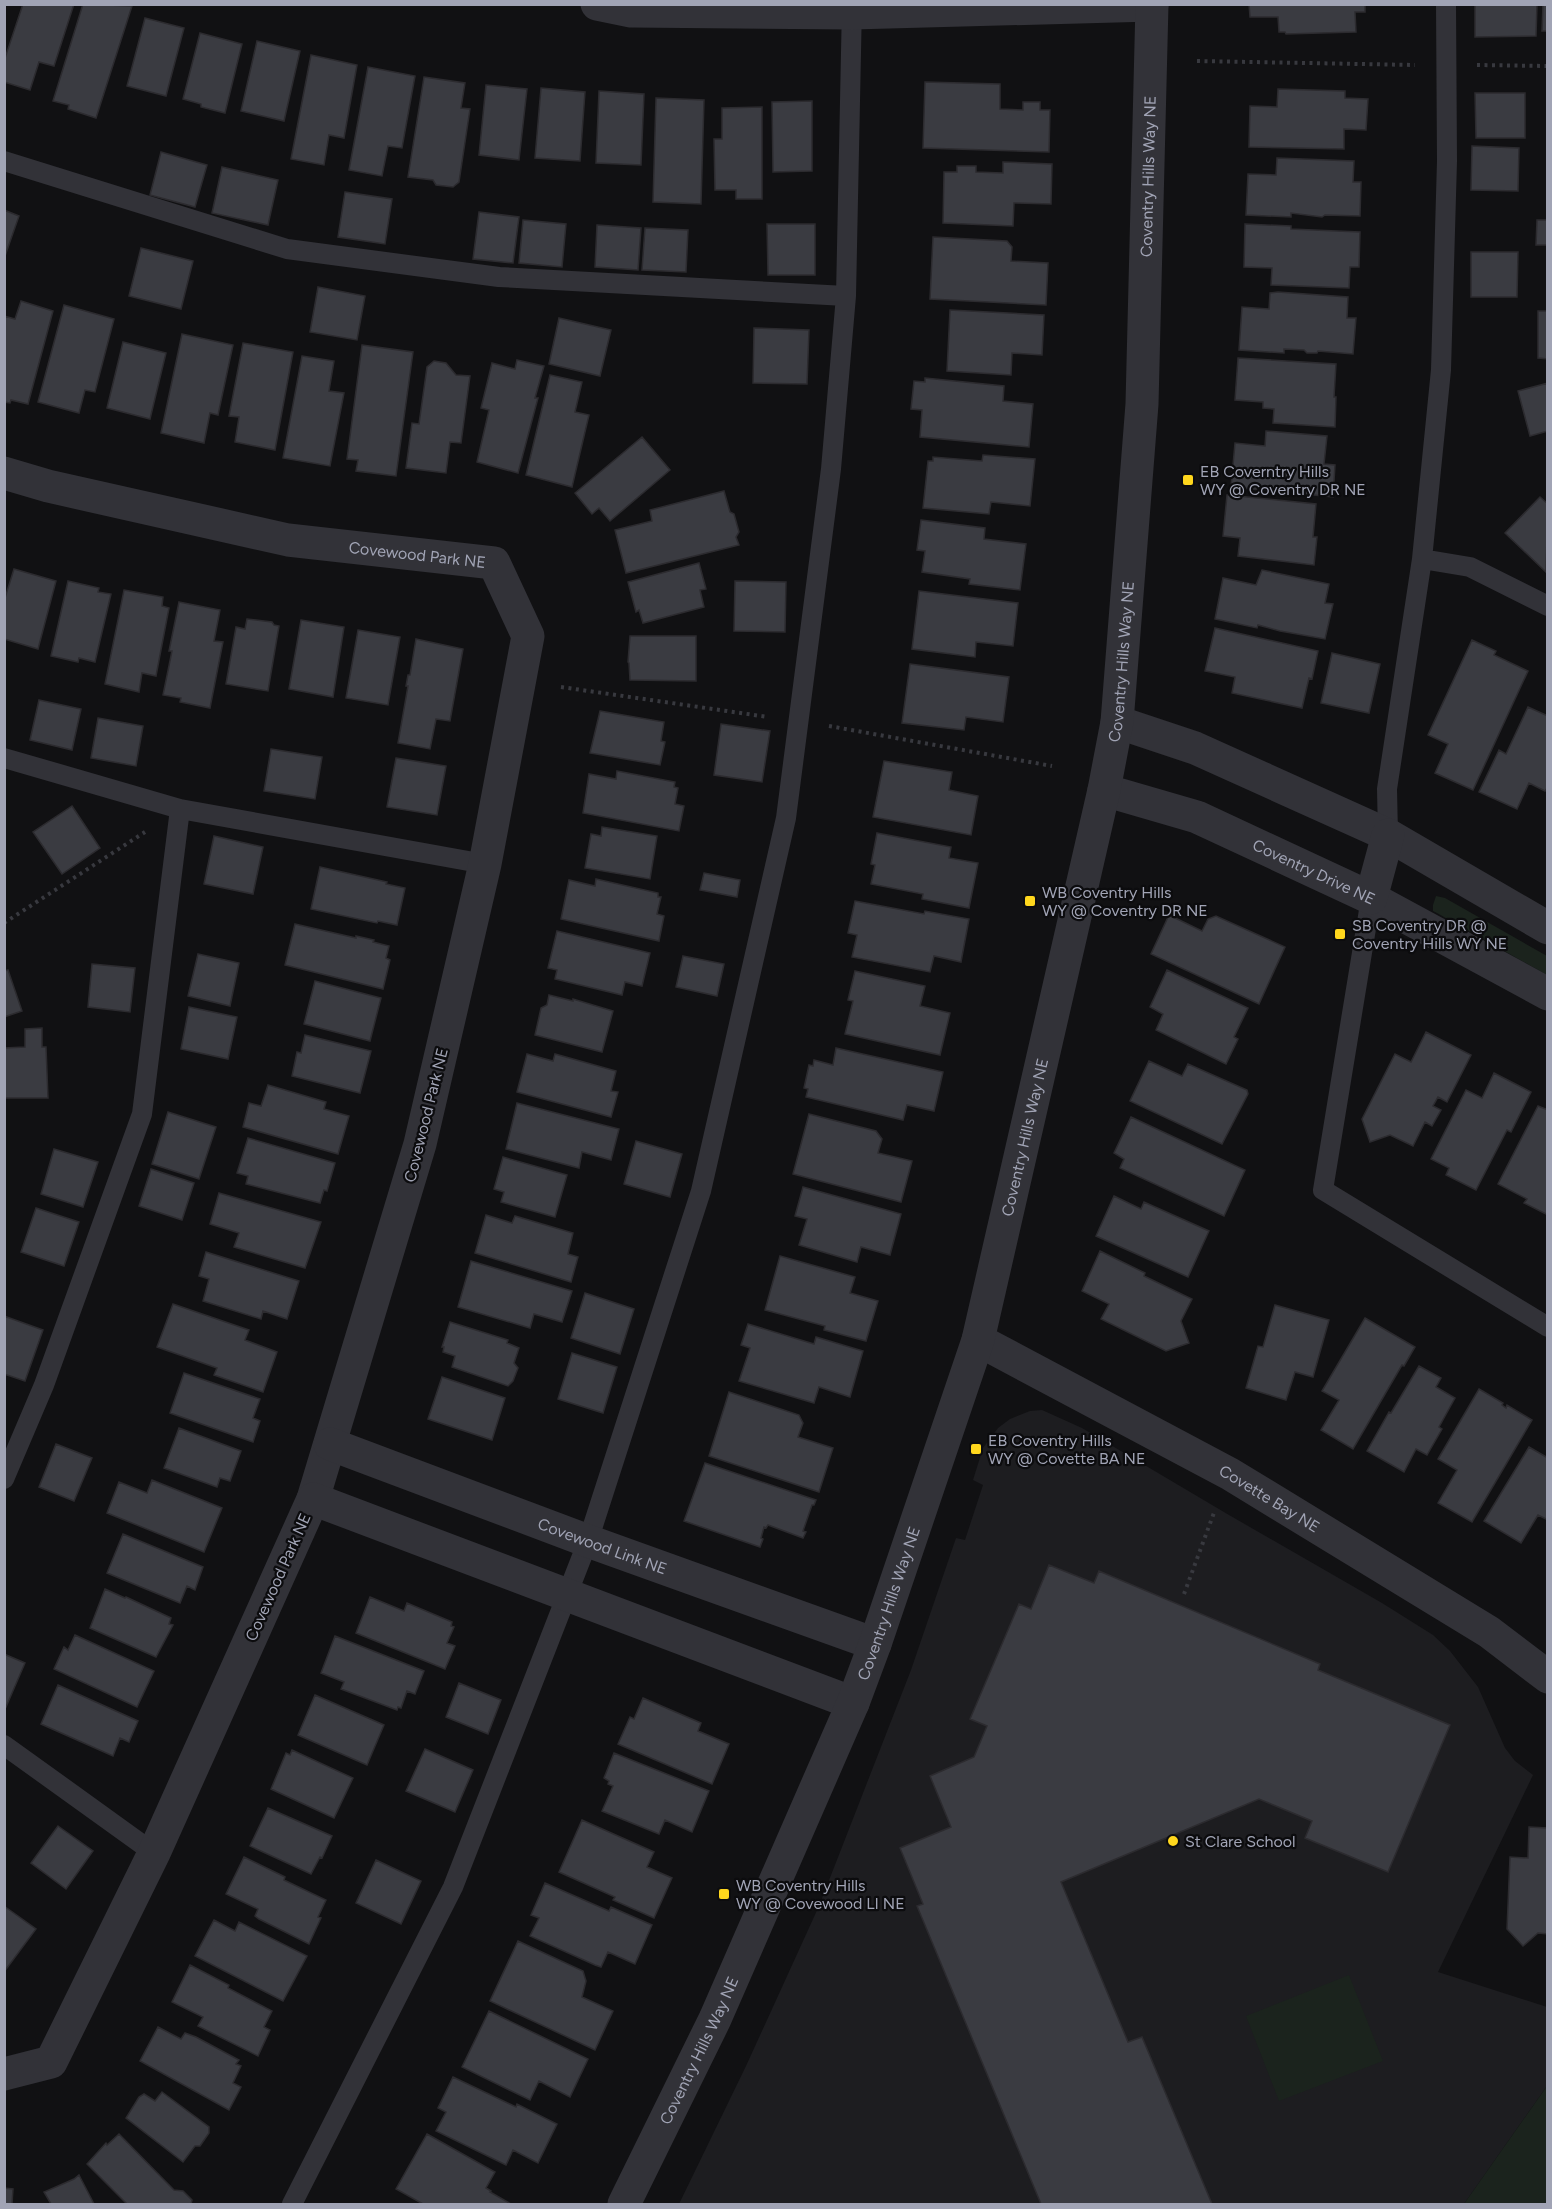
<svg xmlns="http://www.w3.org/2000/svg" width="1552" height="2209" font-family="Figtree,sans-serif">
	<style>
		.built { fill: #1d1d20 }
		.green { fill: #1b231d }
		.building { fill: #3a3b41; stroke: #2c2b2f; stroke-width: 1.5 }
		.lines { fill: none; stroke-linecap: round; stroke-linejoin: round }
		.path { stroke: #38393f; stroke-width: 4; stroke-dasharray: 3 4.5; stroke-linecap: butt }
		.service { stroke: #323238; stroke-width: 20 }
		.minor { stroke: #323238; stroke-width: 33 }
		.tertiary { stroke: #323238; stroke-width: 33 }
		.poi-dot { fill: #ffd71d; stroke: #0c0c0e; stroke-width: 2 }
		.labels { text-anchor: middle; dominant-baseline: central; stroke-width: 4.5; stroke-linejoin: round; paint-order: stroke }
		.street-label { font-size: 16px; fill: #a1a4b5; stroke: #0c0c0e }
		.poi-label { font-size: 16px; fill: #a1a4b5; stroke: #0c0c0e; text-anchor: start }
	</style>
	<rect width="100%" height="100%" fill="#111113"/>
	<path class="built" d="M1042,1410L1082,1428L1229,1515L1382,1603L1433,1635L1450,1651L1478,1687L1505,1748L1515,1761L1533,1775L1438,1972L1547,2007V2086L1464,2204H679L746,2066L819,1906L911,1670L956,1538L965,1540L983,1485L973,1480L983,1448L998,1428L1010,1419L1030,1411Z"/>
	<path class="green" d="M1436,896L1445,898L1547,956V975L1437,913L1433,911V905Z
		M1349,1975L1383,2061L1279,2101L1246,2016Z
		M1547,2086V2204H1464Z"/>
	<path class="building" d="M23,4H74L54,66L39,62L30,90L4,82V61Z
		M83,4L132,6L96,118L68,109L69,105L53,101Z
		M1249,4H1365V12H1355L1356,32L1286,34L1285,32H1279L1278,17H1250Z
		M1475,4H1537L1536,36L1475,37Z
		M1543,4H1548V31H1542Z
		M145,18L184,28L166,96L127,86Z
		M200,33L242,44L225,113L201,107V104L183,99Z
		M257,41L300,51L284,121L241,111Z
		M311,55L357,65L344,138L329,135L324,165L291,159Z
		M368,67L415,76L402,148L388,146L382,176L349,170Z
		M424,77L465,83L461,108L470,109L459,182L453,187L436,185L433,180L408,177Z
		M925,82L1000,84V109L1023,110V102H1040V110H1050L1049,152L923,148Z
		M486,85L527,89L519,160L479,155Z
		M541,88L585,92L580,161L535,158Z
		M1278,89L1345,91V98L1368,99L1366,130L1344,129V149L1249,147L1250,106L1277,107Z
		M599,91L644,94L641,165L596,163Z
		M1475,93H1525V138H1476Z
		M656,98L704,100L701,204L653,202Z
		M812,101V171L773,172L772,102Z
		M762,107V199H736V190H715L714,139H722V108Z
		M1472,146L1519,148L1518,191L1471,190Z
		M161,152L207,165L195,207L150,195Z
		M1277,158L1354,161L1353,182H1361L1360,216L1325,215L1322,217L1291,213V217L1246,215L1248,174L1276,175Z
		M1003,162L1052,164L1051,204L1014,203L1013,226L943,223L944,172H957V166H976V172L1003,173Z
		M222,167L278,180L268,225L212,213Z
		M345,192L392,199L385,244L338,237Z
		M4,210L19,216L5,256H4Z
		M479,212L519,217L513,263L473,259Z
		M523,220L566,224L562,267L519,263Z
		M1537,220H1548V245H1536Z
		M767,224H815V275H768Z
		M1245,224L1291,226V229L1360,232L1359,267H1350L1349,288L1271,285L1272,268L1244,267Z
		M597,225L641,228L638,270L595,267Z
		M645,228L688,230L686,272L642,270Z
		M933,237L1007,241L1012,247L1011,261L1048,263L1046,305L930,299Z
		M141,248L193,261L181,309L129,296Z
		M1471,252H1518L1517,297H1471Z
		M318,287L365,296L357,340L310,332Z
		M1278,292L1348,297L1347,318H1356L1353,354L1318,351L1317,353H1307L1304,350L1284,349V353L1239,350L1242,307L1269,309L1270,293Z
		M21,301L53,311L28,404L11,400L10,403L4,402V316L15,319Z
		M64,305L114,319L95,392L85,390L79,413L38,402Z
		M950,310L1044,315L1042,355L1012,353L1011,375L947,371Z
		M1538,311H1548V359L1538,358Z
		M559,318L611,330L600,376L549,364Z
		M754,328L809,330L807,384L753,383Z
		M182,334L233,345L218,415L210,413L204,443L161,433Z
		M123,342L166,353L150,419L107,408Z
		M243,343L293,352L275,450L235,442L239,417L229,416Z
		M362,345L413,352L396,476L356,471L358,460L347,459Z
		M302,356L334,361L329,391L344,393L330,466L283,458Z
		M1238,358L1336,364L1334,397H1336L1335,427L1273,423L1274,409L1263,408V402L1235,400Z
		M517,360L544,366L535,398H538L518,473L477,462L489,410L481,408L492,363L515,369Z
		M434,361L446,363L456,375L470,376L461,443L450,442L446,473L406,468L412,423L419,424L427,367Z
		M550,375L582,382L575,412L589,415L572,487L526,475Z
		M925,378L1004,386L1003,401L1033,404L1029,447L920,437L922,410L911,409L914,381L925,382Z
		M1548,383V431L1530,436L1518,391Z
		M1266,431L1327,436L1324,464L1335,465L1333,497L1231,487L1235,443L1265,446Z
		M642,437L670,470L610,521L599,508L592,514L575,493Z
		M983,455L1035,459L1030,506L991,502L989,514L923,508L928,461H933V457L982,461Z
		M724,491L730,512L734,514L739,532L736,537L739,545L626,573L615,530L652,521L650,510Z
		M1227,495L1316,504L1313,537H1317L1314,565L1238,556L1240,538L1223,536Z
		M1540,497L1548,504L1546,572L1505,533Z
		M921,520L985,528L984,539L1026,544L1020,590L969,584L970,579L922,572L925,551L917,550Z
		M699,563L706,589L700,590L704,607L643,623L639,610L636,612L628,582Z
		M14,569L56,581L38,649L4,639V601Z
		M1262,570L1329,584L1325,603L1333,604L1325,639L1280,631L1258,625L1257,628L1215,619L1223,578L1256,585Z
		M68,581L99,588L98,592L111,594L95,662L79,658L78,662L51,656Z
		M735,581L786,582L785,632L734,631Z
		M124,590L163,597L162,606L169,608L156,676L142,673L139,692L105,684Z
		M919,591L1018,603L1013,646L976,642L975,657L912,649Z
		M179,602L220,610L214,641L223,642L210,708L180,702L181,698L163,695L172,651H169Z
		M247,619L272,622L274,625L279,626L268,691L226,684L236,627L245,629Z
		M301,620L344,627L333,697L289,689Z
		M1215,628L1318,651L1312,679L1309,678L1302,708L1232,693L1235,677L1205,671Z
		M358,630L400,637L388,705L346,698Z
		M630,636H696V681L630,680L629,663L628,662Z
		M416,639L463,649L450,721L436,719L430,749L398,743L408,686H406L408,675H410Z
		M1472,640L1496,651L1494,655L1528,671L1473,790L1435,773L1448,744L1428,735Z
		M1332,653L1380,664L1369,713L1321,703Z
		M910,664L1009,677L1003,722L966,717L964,730L902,723Z
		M39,700L81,709L72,750L30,740Z
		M1528,707L1548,716V787L1545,791L1529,783L1517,809L1479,792L1499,750L1506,754Z
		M600,711L664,722L661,741L665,742L660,765L590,753Z
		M98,718L143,726L136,766L91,758Z
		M721,724L770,731L762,782L714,775Z
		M271,749L322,757L315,799L264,791Z
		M396,758L446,766L437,815L387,807Z
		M884,761L952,772L949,790L978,796L971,835L873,817Z
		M617,771L675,782L674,787L678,788L675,804L684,806L679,831L583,813L589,774L616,779Z
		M72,806L100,848L62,874L33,832Z
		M602,827L657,836L650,879L585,868L591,834L601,836Z
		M877,833L951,847L949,858L978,863L969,908L922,899L923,894L871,884L875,865L871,864Z
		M214,836L263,847L253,894L204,884Z
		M320,867L387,882L386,884L405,888L397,925L378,921L377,923L311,909Z
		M704,873L740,880L737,897L700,890Z
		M596,879L658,893V897H661L657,914L664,916L659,941L561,919L569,880L595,886Z
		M855,901L924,914L925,911L969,919L961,962L934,956L930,972L852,957L857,935L848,933Z
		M1169,915L1202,931L1208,919L1216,916L1285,947L1259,1004L1151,954Z
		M295,924L356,938V936L374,940L373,942L389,946L386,958L390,960L383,989L285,965Z
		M557,931L650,953L642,986L625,982L622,995L555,979L557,970L548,968Z
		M198,954L239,963L230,1006L188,996Z
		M683,956L724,964L717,996L676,987Z
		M92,964L135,968L130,1012L88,1007Z
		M8,970L22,1011L4,1017V971Z
		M1167,970L1248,1008L1234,1037L1238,1039L1226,1064L1156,1030L1163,1014L1150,1007Z
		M855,971L925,986L920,1006L950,1013L940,1055L845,1034L853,1001L848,1000Z
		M315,981L381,998L370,1041L304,1024Z
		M549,995L573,1001V999L613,1011L602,1052L535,1035L541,1008L547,1005Z
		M189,1007L237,1017L228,1059L181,1049Z
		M42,1028V1047H46L48,1098H4V1048L25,1047V1029Z
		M1426,1032L1471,1055L1447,1102L1438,1097L1433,1106L1441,1110L1432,1126L1425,1122L1413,1146L1390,1135L1370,1142L1362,1119L1395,1054L1411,1062Z
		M305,1035L371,1051L360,1093L292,1076L297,1052L301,1053Z
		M836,1048L943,1072L934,1111L907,1105L903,1120L806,1097L808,1089L804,1088L809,1065L813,1066L814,1060L833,1065Z
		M527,1054L553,1061L555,1054L616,1071L611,1091L618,1092L611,1117L517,1092Z
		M1149,1061L1182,1076L1188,1064L1247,1090L1248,1094L1222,1144L1130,1101Z
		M1494,1073L1531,1092L1511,1132L1507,1130L1476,1190L1446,1175L1449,1168L1431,1159L1466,1090L1482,1098Z
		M268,1085L326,1102L324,1109L349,1116L338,1154L243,1127L249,1103L261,1106Z
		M517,1103L619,1129L611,1160L582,1152L579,1168L506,1149Z
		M1538,1106L1548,1110V1215L1524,1203L1527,1199L1498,1184Z
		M168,1112L216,1127L199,1179L152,1164Z
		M809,1114L876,1131L882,1139L878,1153L912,1161L901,1202L793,1174Z
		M1131,1117L1245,1170L1224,1216L1120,1168L1124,1159L1114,1153Z
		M248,1138L335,1163L327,1191L324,1190L320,1203L246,1184L248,1176L237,1173Z
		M636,1141L682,1154L670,1197L624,1184Z
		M54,1149L98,1162L83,1207L41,1194Z
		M503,1157L567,1175L555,1217L501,1202L504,1192L494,1189Z
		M151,1169L194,1183L182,1220L139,1206Z
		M803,1187L901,1214L890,1255L861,1247L857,1262L799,1245L807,1219L795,1216Z
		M219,1193L321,1222L305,1268L234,1247L239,1233L210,1224Z
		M1114,1196L1141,1209L1144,1202L1209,1231L1188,1277L1096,1236Z
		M36,1208L79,1222L64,1266L21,1252Z
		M486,1215L512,1223L515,1216L573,1233L568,1254L578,1257L571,1282L475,1253Z
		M1100,1251L1145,1273L1144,1276L1192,1299L1181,1321L1189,1343L1166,1351L1101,1319L1109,1304L1082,1291Z
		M206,1252L299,1281L287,1319L263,1311L261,1319L203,1301L209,1279L199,1276Z
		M780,1256L855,1277L850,1293L878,1301L866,1341L824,1330L825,1326L765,1310Z
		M471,1261L572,1291L562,1322L534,1314L530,1328L458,1307Z
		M585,1293L634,1309L620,1354L571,1338Z
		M173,1304L249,1330L245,1340L277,1352L263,1392L214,1375L217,1368L157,1347Z
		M1275,1305L1329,1320L1313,1377L1295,1372L1286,1400L1246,1388L1258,1346L1263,1347Z
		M4,1316L43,1330L25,1381L4,1374Z
		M1365,1318L1415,1347L1404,1366L1402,1365L1353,1449L1321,1430L1339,1400L1322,1391Z
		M450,1322L508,1340L507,1343L519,1348L514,1363L518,1368L513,1381L508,1386L452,1367L455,1356L443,1352L444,1347H442Z
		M748,1324L814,1344L816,1337L863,1351L850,1397L819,1387L814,1403L739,1381L750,1348L741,1345Z
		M572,1353L617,1367L603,1413L558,1399Z
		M1419,1366L1441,1378L1436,1387L1455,1398L1439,1427L1442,1429L1427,1455L1416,1449L1404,1472L1367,1451L1389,1412L1391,1413Z
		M184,1373L260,1399L253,1418L260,1421L253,1442L170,1413Z
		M442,1377L505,1398L492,1440L428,1419Z
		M1479,1389L1503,1403L1502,1405L1506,1408L1507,1405L1532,1420L1472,1522L1438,1503L1457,1470L1438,1459Z
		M729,1392L799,1415L803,1423L798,1437L833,1448L819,1492L709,1456Z
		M179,1428L241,1451L230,1481L220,1478L217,1487L164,1468Z
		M56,1444L92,1458L74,1501L39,1487Z
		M1529,1447L1548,1458V1520L1538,1515L1521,1543L1484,1521Z
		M705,1463L816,1500L814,1505H812L803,1531L806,1532L803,1538L768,1525L766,1528L764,1527L761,1538L763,1539L760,1547L684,1521Z
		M152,1480L222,1508L204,1552L107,1513L119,1482L147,1493Z
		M123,1534L203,1567L195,1590L187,1586L180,1603L107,1573Z
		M1049,1565L1094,1583L1099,1571L1320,1664L1318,1670L1450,1725L1388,1872L1305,1838L1312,1821L1259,1799L1061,1882L1128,2042L1142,2037L1212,2204H1041L917,1906L923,1904L900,1848L951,1827L930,1776L974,1757L987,1726L970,1719L1019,1604L1031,1609Z
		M105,1589L125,1598L126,1597L171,1618L169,1624L173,1625L156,1657L90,1628Z
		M370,1597L404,1611L407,1603L452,1622L451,1626L454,1627L447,1643L455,1646L445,1669L356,1633Z
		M75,1635L154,1671L137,1707L54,1669L64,1647L68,1650Z
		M335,1636L424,1671L415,1694L407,1691L401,1708L398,1707L397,1710L341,1689L344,1682L321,1673Z
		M4,1654L25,1663L6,1707L4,1706Z
		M459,1683L501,1700L488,1734L446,1717Z
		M58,1685L138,1721L129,1742L120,1738L113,1756L41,1724Z
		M315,1695L384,1725L367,1765L298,1735Z
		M643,1698L701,1723L698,1731L729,1744L712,1784L618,1744L630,1717L634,1719Z
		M425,1749L473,1770L455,1812L406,1791Z
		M292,1750L353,1778L334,1818L271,1789L286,1753L290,1755Z
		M614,1753L709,1791L692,1832L665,1820L659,1834L602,1811L613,1786L608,1784L609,1781L604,1778Z
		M268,1808L332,1836L322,1858L320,1857L311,1874L250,1846Z
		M582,1820L654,1852L647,1867L672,1878L654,1918L613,1900L615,1897L559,1872Z
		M58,1826L93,1851L66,1889L31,1863Z
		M1529,1827L1548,1828V1934L1538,1933L1523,1946L1507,1929L1510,1857L1528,1858Z
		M244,1857L285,1877L284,1880L326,1900L318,1917L321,1918L309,1944L259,1919L255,1916L258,1909L226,1894Z
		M376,1860L421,1881L401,1924L356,1903Z
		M545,1883L609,1911L611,1907L652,1925L635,1964L608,1952L601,1967L595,1965L530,1936L539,1918L531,1915Z
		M4,1906L36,1929L4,1972Z
		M214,1920L235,1931L239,1922L307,1956L283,2001L195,1956Z
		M518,1941L583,1971L586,1981L582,1997L613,2011L595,2050L490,2001Z
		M190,1965L229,1985L228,1988L272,2011L264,2027L270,2030L258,2056L198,2026L203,2017L172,2002Z
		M489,2011L588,2059L570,2097L539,2081L530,2100L462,2067Z
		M158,2027L181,2039L185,2033L196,2037L239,2060L236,2064L241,2066L233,2083L241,2087L229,2110L140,2061Z
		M453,2077L516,2107L517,2104L557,2124L538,2163L513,2150L506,2165L436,2131L446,2112L438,2108Z
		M162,2092L209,2127V2133L200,2146H195L183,2162L126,2118L139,2097L144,2094L155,2101Z
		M119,2134L174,2190L183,2191L192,2200L191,2204H127L87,2164L106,2143L107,2145Z
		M427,2134L495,2172L486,2188L491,2191L490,2192L511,2204H423L396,2189Z
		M79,2175L94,2204H51L44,2192L74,2179Z
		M4,2188L13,2189L12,2204H4Z"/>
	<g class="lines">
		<path class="path" d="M1197,61L1415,65
			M1477,65L1548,66
			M561,687L768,717
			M829,726L1052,766
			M4,923L145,832
			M1184,1594L1215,1510"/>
		<path class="service" d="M4,161L287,249L499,277L846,296
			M1422,559L1470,567L1548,606
			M4,758L180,809L485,864
			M1388,835L1387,789L1422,559L1441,370L1447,161L1446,4
			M1371,898L1323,1190L1548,1327
			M4,1479L44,1385L142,1114L180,809
			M4,1745L154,1853
			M292,2204L453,1887L588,1541L701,1191L786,818L831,469L846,296L852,4"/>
		<g class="minor">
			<path d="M597,4L631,11L852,13L1152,5"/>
			<path id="s1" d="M4,473L48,486L288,540L494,563L528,636L485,864L420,1144L313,1499L154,1853L51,2062L4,2074"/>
			<path id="s2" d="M978,1340L1230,1474L1489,1632L1548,1677"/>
			<path id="s3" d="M330,1444L588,1541L875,1644"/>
			<path d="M313,1499L853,1703"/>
		</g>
		<g class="tertiary">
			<path d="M1117,722L1195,748L1388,835L1548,928"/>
			<path id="s4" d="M1104,790L1197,817L1371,898L1548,994"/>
			<path d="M1371,898L1388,835"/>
			<path id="s5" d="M624,2204L715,2019L853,1703L875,1644L978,1340L1104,790L1117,722L1142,404L1152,4"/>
		</g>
	</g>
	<g class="poi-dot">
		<rect x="1182" y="474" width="12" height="12" rx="3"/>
		<rect x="1024" y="895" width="12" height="12" rx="3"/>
		<rect x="1334" y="928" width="12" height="12" rx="3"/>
		<rect x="970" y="1443" width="12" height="12" rx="3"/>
		<circle cx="1173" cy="1841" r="6"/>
		<rect x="718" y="1888" width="12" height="12" rx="3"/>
	</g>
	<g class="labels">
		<g class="street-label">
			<text stroke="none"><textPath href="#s5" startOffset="2115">Coventry Hills Way NE</textPath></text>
			<text stroke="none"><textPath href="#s1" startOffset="422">Covewood Park NE</textPath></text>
			<text stroke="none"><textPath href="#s5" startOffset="1629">Coventry Hills Way NE</textPath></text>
			<text stroke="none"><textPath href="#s4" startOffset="226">Coventry Drive NE</textPath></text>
			<text transform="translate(426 1115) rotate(-76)">Covewood Park NE</text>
			<text stroke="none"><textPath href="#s5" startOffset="1143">Coventry Hills Way NE</textPath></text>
			<text stroke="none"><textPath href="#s2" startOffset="332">Covette Bay NE</textPath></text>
			<text stroke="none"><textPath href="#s3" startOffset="291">Covewood Link NE</textPath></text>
			<text transform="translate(278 1577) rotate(-66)">Covewood Park NE</text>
			<text stroke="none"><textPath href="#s5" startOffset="657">Coventry Hills Way NE</textPath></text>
			<text stroke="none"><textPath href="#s5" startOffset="171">Coventry Hills Way NE</textPath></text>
		</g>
		<g class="poi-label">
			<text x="1200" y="471">EB Coverntry Hills<tspan x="1200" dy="18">WY @ Coventry DR NE</tspan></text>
			<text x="1042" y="892">WB Coventry Hills<tspan x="1042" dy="18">WY @ Coventry DR NE</tspan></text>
			<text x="1352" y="925">SB Coventry DR @<tspan x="1352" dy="18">Coventry Hills WY NE</tspan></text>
			<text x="988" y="1440">EB Coventry Hills<tspan x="988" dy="18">WY @ Covette BA NE</tspan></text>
			<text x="1185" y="1841">St Clare School</text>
			<text x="736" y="1885">WB Coventry Hills<tspan x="736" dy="18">WY @ Covewood LI NE</tspan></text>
		</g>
	</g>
	<rect width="1552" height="2209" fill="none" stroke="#a1a4b5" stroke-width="12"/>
</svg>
